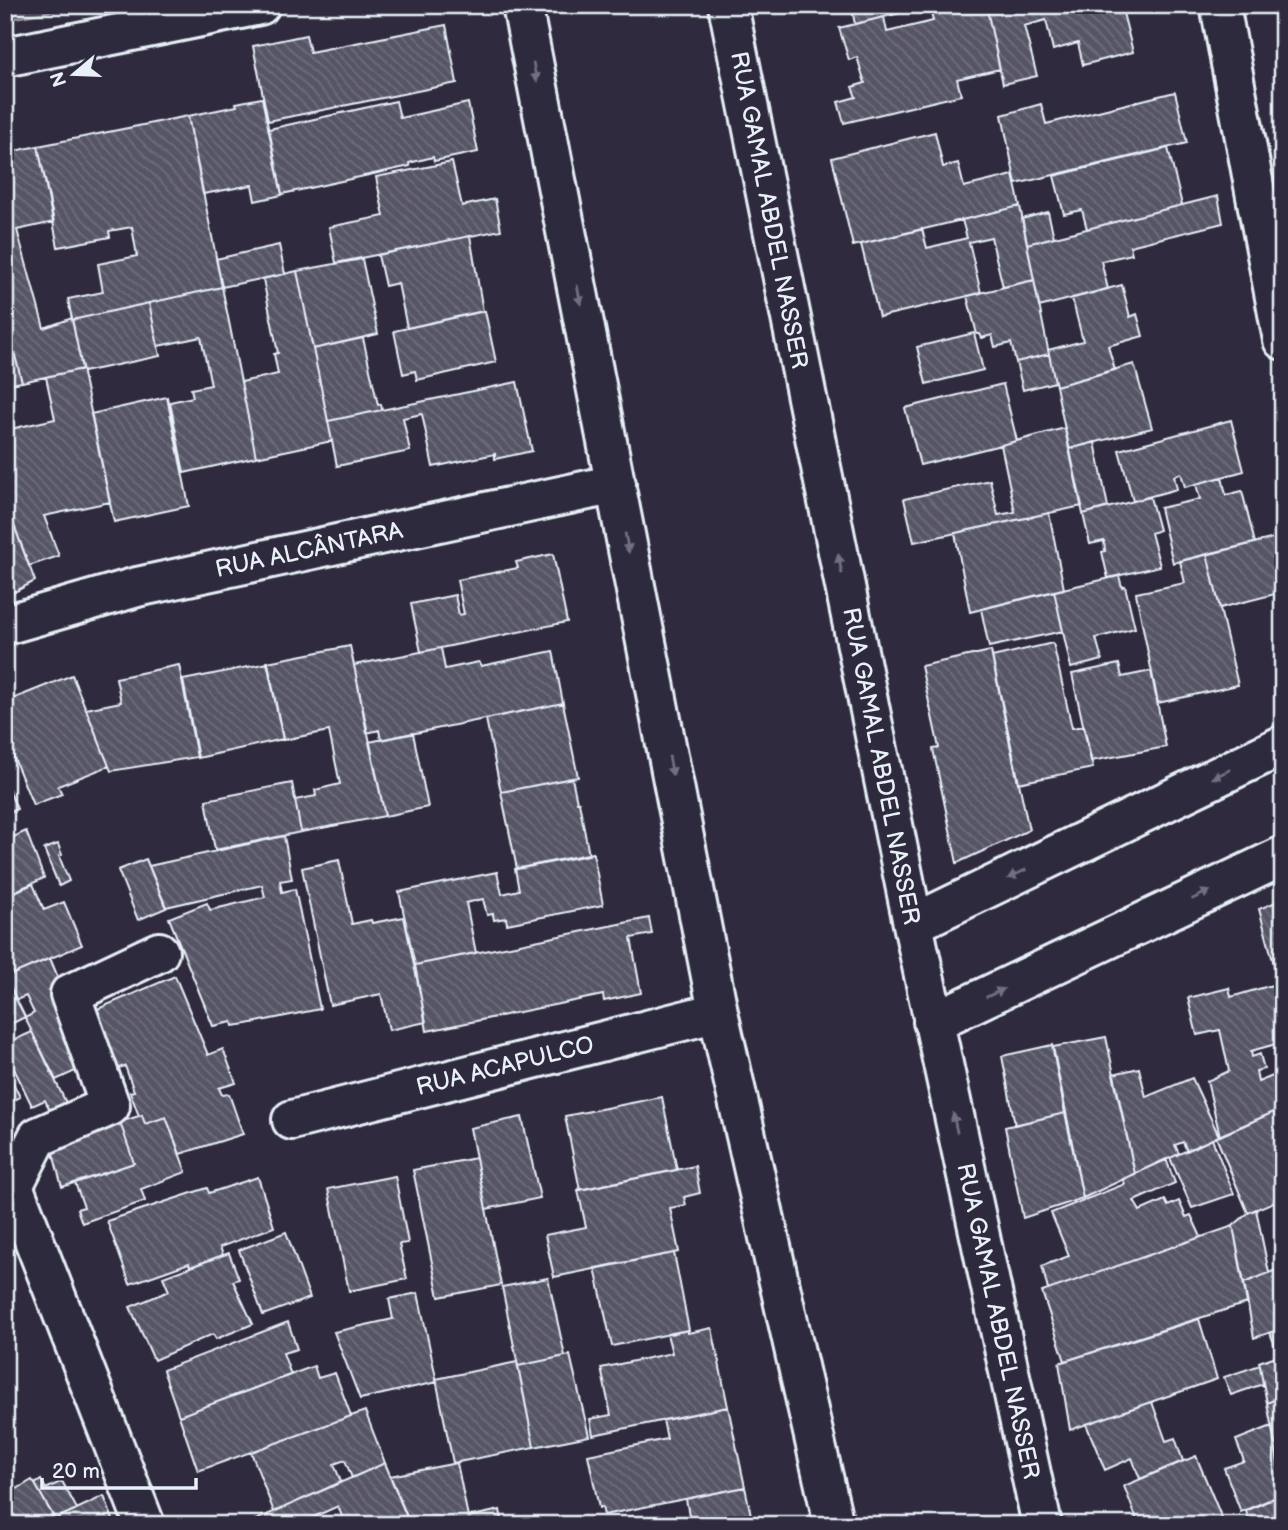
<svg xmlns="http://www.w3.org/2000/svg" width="1288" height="1530" font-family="'Balsamiq Sans',sans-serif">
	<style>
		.green { fill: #464455; stroke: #979aa6; stroke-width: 2 }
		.building { fill: url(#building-back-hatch); stroke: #e8f1f8; stroke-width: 2 }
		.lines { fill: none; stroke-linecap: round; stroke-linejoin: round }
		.minor-casing { stroke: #e8f1f8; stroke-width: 44 }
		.minor { stroke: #2f2a3d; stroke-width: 38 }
		.oneway { fill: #70707e }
		.labels { text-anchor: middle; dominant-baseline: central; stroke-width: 7; stroke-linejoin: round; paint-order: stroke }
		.street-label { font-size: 24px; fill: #e8f1f8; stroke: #2f2a3d }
	</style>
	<defs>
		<pattern id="building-back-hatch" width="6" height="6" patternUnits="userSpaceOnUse" patternTransform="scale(1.75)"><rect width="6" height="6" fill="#575565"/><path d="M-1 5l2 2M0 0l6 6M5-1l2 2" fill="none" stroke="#6f6e7c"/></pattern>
	</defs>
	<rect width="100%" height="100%" fill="#2f2a3d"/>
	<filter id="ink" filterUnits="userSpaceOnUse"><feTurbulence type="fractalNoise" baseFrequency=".0143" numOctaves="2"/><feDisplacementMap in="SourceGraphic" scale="14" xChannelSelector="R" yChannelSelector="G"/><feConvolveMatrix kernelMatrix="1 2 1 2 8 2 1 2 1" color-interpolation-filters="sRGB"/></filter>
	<g filter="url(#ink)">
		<path class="green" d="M5,5H83L5,20Z"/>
		<path class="building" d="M851,5H933L855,24Z
			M986,5H1121L1133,52L1083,65L1078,43L1053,50L1046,20L1024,26L1037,76L1003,84Z
			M986,5L1000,69L957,79L961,95L844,123L838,102L856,97L852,87L865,83L857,57L849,60L839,28L884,17L887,32L933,21L929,6Z
			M446,25L457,83L268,121L253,46L306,35L310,52Z
			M1175,92L1187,143L1016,184L1002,115L1041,104L1046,124Z
			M262,98L282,195L255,201L252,185L203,194L188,116L237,106L236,103Z
			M396,101L400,118L468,103L478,152L434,161L433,157L409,163L410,166L282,194L269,129Z
			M188,116L222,287L72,320L68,299L103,292L98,264L137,256L132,227L109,231L110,237L58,247L38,146Z
			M935,132L943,167L958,163L964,187L1013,175L1020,206L853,246L832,158Z
			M38,146L54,222L17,230L44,328L72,318L82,369L22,382L5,318V153Z
			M1168,148L1182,205L1087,229L1082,210L1064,214L1054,176Z
			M452,162L462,206L495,199L501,230L336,263L329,227L384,216L376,177Z
			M1218,196L1223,223L1130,246L1132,254L1101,261L1108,289L1039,307L1027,244Z
			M1020,206L1034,280L1003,287L991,237L969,242L981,293L879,317L861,244L922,229L927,248L967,238L962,220Z
			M1048,212L1054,237L1027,244L1022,219Z
			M470,236L483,311L407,328L398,283L385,286L378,255Z
			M279,245L285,274L222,287L216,259Z
			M362,259L378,334L313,349L297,271Z
			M297,271L332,441L256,457L241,382L278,374L274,354L278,353L263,279Z
			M1034,280L1049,354L1016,362L1011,343L995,347L992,335L982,338L980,334H977L967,296Z
			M1122,285L1130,317L1137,314L1143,336L1108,346L1115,370L1056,386L1048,350L1083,341L1072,298Z
			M222,287L256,457L184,473L170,402L193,397L191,389L211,385L201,337L158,346L149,303Z
			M149,303L160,356L83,372L72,320Z
			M485,311L496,362L417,380L415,371L403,374L394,331Z
			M8,329L22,382L5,385V330Z
			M974,333L983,370L926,384L917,347Z
			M363,338L378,405L381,404L382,410L328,421L313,349Z
			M1049,354L1055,382L1023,390L1016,362Z
			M1134,364L1152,428L1069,449L1056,386Z
			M82,369L110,502L44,516L59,556L29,566L5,501V427L6,430L55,419L46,377Z
			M517,382L532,451L495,459V454L433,467L422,414L403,418L410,451L337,466L328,421Z
			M1003,384L1017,441L920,465L905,408Z
			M167,397L189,506L114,522L91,414Z
			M1231,420L1244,471L1185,487L1181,473L1174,476L1177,489L1133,501L1119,450Z
			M1065,428L1082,506L914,542L904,499L990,480L998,515L1015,512L1001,445Z
			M1095,442L1108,507L1083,514L1069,449Z
			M1222,477L1226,495L1242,491L1255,543L1173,563L1160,508L1200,499L1196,484Z
			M1150,497L1159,530L1151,533L1160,566L1108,578L1102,552L1105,551L1104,541L1090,544L1083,514Z
			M5,501L35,581L5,597Z
			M1049,513L1064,589L970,612L955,533Z
			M1283,536V592L1220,608L1207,554Z
			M553,554L567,622L421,652L411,604L455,595L459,615L464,614L457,580L518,568L516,562Z
			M1207,554L1238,685L1158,703L1136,593L1185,583L1180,561Z
			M1119,576L1122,587L1125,586L1135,628L1096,638L1102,660L1071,668L1054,591Z
			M1054,591L1063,631L989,647L981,609Z
			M1053,643L1072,728L1084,726L1093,768L1018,783L992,657Z
			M350,646L385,816L301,832L295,800L316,796L315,790L340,784L329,731L283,740L267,662Z
			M441,648L445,669L479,662L481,666L553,651L563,703L381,740L379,730L367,733L354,665Z
			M991,651L1029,830L957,863L933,749L939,748L921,666Z
			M268,663L283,739L198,758L183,680Z
			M1119,664L1122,677L1151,671L1166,747L1091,761L1072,674Z
			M179,665L197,757L111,771L86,709L121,702L116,678Z
			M72,675L109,766L58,786L62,794L33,805L8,744L5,746V702Z
			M563,703L578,777L501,792L486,719Z
			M413,733L428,807L385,816L369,742Z
			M572,778L577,802H579L589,855L517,869L501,792Z
			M5,780L17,809L5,814Z
			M292,783L301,832L215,850L206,800Z
			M26,831L44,878L5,896V841Z
			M284,836L292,879L280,881L282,892L295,889L320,1009L247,1024L233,1026L232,1022L213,1026L169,918L207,903L210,910L265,897L262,885L166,907L149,866Z
			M58,844L62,855L59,856L69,881L59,886L44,849Z
			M593,853L603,905L507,924L506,918L494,920L493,914L487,915L483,899L466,903L476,953L415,965L399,892L497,872L502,894L519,890L515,869Z
			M146,859L166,908L138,920L118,870Z
			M339,860L352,924L371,920L372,923L404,917L426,1022L389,1030L381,994L330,1005L302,868Z
			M33,884L44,910L64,902L82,945L6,977L5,896Z
			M1283,899V994H1282L1259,909Z
			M649,918L652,934L631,938L641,993L604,1001L603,995L427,1031L415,965Z
			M50,958L80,1031L86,1066L56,1080L25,1018L34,1013L26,996L16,1000L6,977Z
			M5,976L25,1017L5,1027Z
			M175,976L208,1055L223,1049L236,1083L219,1088L222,1095L229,1094L243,1134L180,1154L166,1117L145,1124L142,1115L139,1116L130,1092L134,1091L125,1066L104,1073L81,1016Z
			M1279,983L1283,997V1042L1251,1051L1252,1057L1260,1054L1264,1069L1256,1071L1258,1082L1283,1072V1108L1220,1136L1207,1081L1229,1071L1220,1030L1197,1035L1188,998L1229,988L1231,997Z
			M32,1032L68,1107L52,1115L45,1100L32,1106L5,1050V1044Z
			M1106,1037L1135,1174L1083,1198L1053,1047Z
			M1052,1045L1065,1113L1015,1125L1002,1056Z
			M5,1067L20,1097L5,1105Z
			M1139,1068L1146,1097L1192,1078L1219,1136L1187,1151L1183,1142L1175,1145L1179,1154L1135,1174L1113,1074Z
			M662,1097L677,1170L580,1190L565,1116Z
			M1283,1108V1198L1248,1213L1216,1137Z
			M1065,1113L1083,1198L1023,1218L1005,1127Z
			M142,1115L145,1124L166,1117L186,1172L141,1189L145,1201L82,1223L77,1209L84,1207L75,1183L134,1163L120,1122Z
			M522,1117L540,1198L486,1209L470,1128Z
			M120,1122L134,1163L62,1187L51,1146Z
			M1212,1139L1234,1194L1192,1208L1170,1158Z
			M476,1158L501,1285L439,1297L413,1170Z
			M1166,1159L1175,1183L1134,1201L1140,1211L1165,1200L1168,1206L1179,1201L1186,1217L1191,1215L1201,1237L1048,1290L1042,1266L1069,1256L1051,1213L1125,1184L1123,1179Z
			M695,1166L700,1193L684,1197L686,1205L670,1208L679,1252L554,1277L545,1235L586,1227L578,1190Z
			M395,1176L408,1243L399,1244L407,1279L349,1291L328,1189Z
			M258,1177L274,1227L220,1247L223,1255L190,1267L189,1263L130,1284L107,1221L207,1188L209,1193Z
			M1256,1209L1269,1273L1244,1283L1233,1226L1248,1213Z
			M1233,1226L1247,1303L1065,1361L1042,1292Z
			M286,1232L310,1298L263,1315L239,1250Z
			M229,1253L239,1279L233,1281L253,1324L216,1339L213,1334L154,1360L130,1307L169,1291L163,1277Z
			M674,1253L689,1330L612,1346L595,1268Z
			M1283,1267V1328L1254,1338L1244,1283Z
			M548,1278L565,1356L518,1366L502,1287Z
			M418,1293L437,1382L360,1399L334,1332L393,1319L389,1299Z
			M1199,1319L1217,1379L1070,1430L1059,1363Z
			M288,1322L297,1349L283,1353L291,1375L179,1416L163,1370Z
			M712,1328L728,1407L593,1435L590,1419L611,1415L601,1368L672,1353L667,1334L688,1330V1333Z
			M1283,1328V1396L1267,1403L1259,1362L1279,1355L1270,1333Z
			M570,1355L589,1436L534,1447L518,1366Z
			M517,1362L534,1447L453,1463L436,1379Z
			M1260,1365L1263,1384L1231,1395L1224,1377Z
			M314,1366L318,1378L335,1373L351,1416L198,1471L179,1416Z
			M1283,1396V1486L1267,1403Z
			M1152,1402L1166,1441L1175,1438L1183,1461L1140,1479L1132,1458L1105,1470L1086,1424Z
			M728,1407L745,1487L604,1515L602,1507L599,1508L588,1455L667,1439L663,1420Z
			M365,1411L385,1463L352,1478L345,1460L334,1464L341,1482L274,1512L251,1452Z
			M1272,1426L1283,1494L1241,1512L1224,1468L1244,1461L1236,1440Z
			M1196,1456L1223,1521L1214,1525H1139L1124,1486Z
			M385,1463L408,1519L394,1525H330L343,1519L338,1506L296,1525H244Z
			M457,1463L468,1517L500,1510L503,1525H410L390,1476Z
			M32,1480L35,1484L58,1525H5V1496Z
			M41,1480L46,1489L62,1481L77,1509L55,1519L35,1484Z
			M745,1487L753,1525H647L689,1516L686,1499Z
			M1283,1494V1525H1250L1246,1511Z
			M104,1496L115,1525H58L55,1519Z"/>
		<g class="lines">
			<g class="minor-casing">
				<path id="minor" d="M522,5L718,1012L834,1525
					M728,5L913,924L1042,1525
					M1220,5L1283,340
					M5,57L260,5
					M5,625L137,587L616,484
					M913,924L1283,745
					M933,1022L1283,856
					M292,1120L718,1012
					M13,1186L145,1525
					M13,1186L38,1137L110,1106L70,994L159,952"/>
			</g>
			<use href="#minor" class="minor"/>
		</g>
		<defs><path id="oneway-solid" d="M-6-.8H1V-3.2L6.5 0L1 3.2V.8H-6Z" transform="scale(1.75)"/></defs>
		<g class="oneway">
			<use href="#oneway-solid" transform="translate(535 72) rotate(79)"/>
			<use href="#oneway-solid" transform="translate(579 295) rotate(79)"/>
			<use href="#oneway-solid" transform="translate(627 543) rotate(79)"/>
			<use href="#oneway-solid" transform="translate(840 564) rotate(-101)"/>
			<use href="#oneway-solid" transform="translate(671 766) rotate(79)"/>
			<use href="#oneway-solid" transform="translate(1221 774) rotate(154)"/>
			<use href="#oneway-solid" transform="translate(1017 874) rotate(154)"/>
			<use href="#oneway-solid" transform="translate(1201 895) rotate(-25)"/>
			<use href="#oneway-solid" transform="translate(995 993) rotate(-25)"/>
			<use href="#oneway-solid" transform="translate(955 1123) rotate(-102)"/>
		</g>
	</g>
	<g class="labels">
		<g class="street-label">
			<text transform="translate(769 210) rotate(79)">RUA GAMAL ABDEL NASSER</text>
			<text transform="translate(309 550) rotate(-12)">RUA ALCÂNTARA</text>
			<text transform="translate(881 766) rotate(79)">RUA GAMAL ABDEL NASSER</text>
			<text transform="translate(505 1066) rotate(-14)">RUA ACAPULCO</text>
			<text transform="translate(998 1321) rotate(78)">RUA GAMAL ABDEL NASSER</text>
		</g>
	</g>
	<rect width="1288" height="1530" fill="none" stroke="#2f2a3d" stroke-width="28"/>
	<rect x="14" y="14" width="1260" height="1502" fill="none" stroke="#e8f1f8" stroke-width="2.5" filter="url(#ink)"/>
	<g transform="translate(74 74) rotate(251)" stroke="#2f2a3d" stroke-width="5" paint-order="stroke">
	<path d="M0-5L12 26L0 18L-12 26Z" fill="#e8f1f8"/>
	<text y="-10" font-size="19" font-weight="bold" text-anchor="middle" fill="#e8f1f8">N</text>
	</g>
	<path d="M42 1478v10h154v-10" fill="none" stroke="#e8f1f8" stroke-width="3.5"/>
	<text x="52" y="1478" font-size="21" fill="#e8f1f8" stroke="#2f2a3d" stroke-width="5" paint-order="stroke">20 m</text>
</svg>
